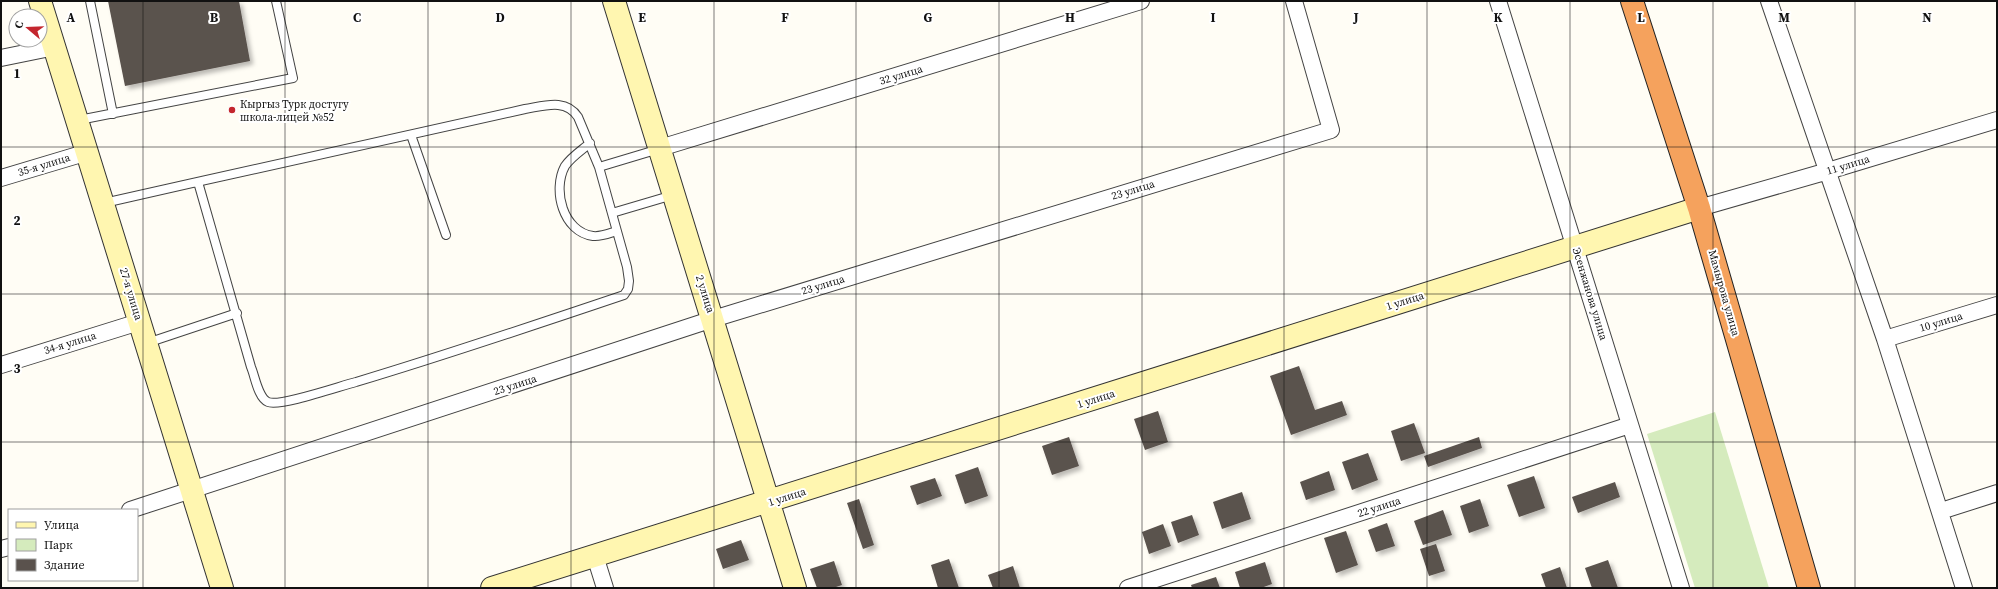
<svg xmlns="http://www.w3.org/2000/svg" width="1998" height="589" font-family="'Source Serif 4',serif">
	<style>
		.park { fill: #d5ebbd }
		.building { fill: #5a524d; filter: url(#shadow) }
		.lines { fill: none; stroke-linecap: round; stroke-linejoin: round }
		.lane-casing { stroke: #444; stroke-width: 10 }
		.street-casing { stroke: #444; stroke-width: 18 }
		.secondary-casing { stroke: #333; stroke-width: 24 }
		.highway-casing { stroke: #222; stroke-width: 24 }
		.lane { stroke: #fff; stroke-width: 8 }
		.street { stroke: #fff; stroke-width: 16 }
		.secondary { stroke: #fff6b0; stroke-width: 22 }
		.highway { stroke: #f5a25d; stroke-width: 22 }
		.grid { fill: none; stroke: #111; stroke-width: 1; stroke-opacity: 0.55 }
		.poi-dot { fill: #c4262e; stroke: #fff; stroke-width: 1.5 }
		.labels { text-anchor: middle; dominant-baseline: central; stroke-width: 4; stroke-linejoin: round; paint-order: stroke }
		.street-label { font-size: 11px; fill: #111; stroke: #fff }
		.poi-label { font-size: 11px; fill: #111; stroke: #fff; text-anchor: start }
		.grid-label { font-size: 13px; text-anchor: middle; font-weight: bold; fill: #111; stroke: #fff; stroke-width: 4; stroke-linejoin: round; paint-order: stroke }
	</style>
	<defs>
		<filter id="shadow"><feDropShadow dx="3.5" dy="3.5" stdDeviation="2" flood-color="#0004"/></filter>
	</defs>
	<rect width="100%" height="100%" fill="#fffdf5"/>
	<path class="park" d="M1715,412L1769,588H1695L1647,434Z"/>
	<path class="building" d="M108,1H239L250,61L125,86Z
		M1299,366L1315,410L1342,401L1347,415L1291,435L1270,376Z
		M1158,411L1168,442L1145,450L1134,419Z
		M1414,423L1425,453L1401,461L1391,431Z
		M1069,437L1079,466L1052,475L1042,446Z
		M1479,437L1482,448L1428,467L1424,456Z
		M1368,453L1378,480L1352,490L1342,462Z
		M978,467L988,496L965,504L955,475Z
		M1329,471L1335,490L1306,500L1300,482Z
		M1534,476L1545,508L1519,517L1507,485Z
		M935,478L942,496L917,505L910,486Z
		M1615,482L1620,497L1578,513L1572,497Z
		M1242,492L1251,519L1222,529L1213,502Z
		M859,499L874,545L863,549L847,503Z
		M1480,499L1489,526L1469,533L1460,506Z
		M1443,510L1452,535L1423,545L1414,521Z
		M1192,515L1199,535L1178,543L1171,522Z
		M1387,523L1395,546L1376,552L1368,530Z
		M1163,524L1171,546L1149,554L1142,532Z
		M1346,531L1358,565L1336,573L1324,538Z
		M741,540L749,560L723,569L716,549Z
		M1436,544L1445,571L1429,576L1420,549Z
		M949,559L959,588H938L931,565Z
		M1608,560L1618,588H1592L1585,568Z
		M834,561L842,585L833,588H817L810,569Z
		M1265,562L1272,584L1261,588H1240L1235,572Z
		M1013,566L1020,588H993L988,575Z
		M1560,567L1567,588H1546L1541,574Z
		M1216,577L1220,588H1192L1191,585Z"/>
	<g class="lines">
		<g class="lane-casing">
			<path id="lane" d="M90,1L113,114
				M79,120L293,78L276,1
				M411,135L446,235
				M590,143C582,150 571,157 565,166C552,190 563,232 593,236C601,237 610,233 617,231
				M599,167L659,149
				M104,203C244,171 384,141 525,109C544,106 566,98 578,117L599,167L627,267L629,281L628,289L624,295C535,325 446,355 356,382C340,386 280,407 268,402C258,398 255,376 251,367L198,182
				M612,213L673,195
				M147,343L237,313"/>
		</g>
		<g class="street-casing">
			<path id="street" d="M1498,1L1681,588
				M1769,1L1885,339L1964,588
				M1,58L55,47
				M660,148L1141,1
				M1,178L88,152
				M1699,208L1828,171L1997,120
				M1885,339L1997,305
				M1,365L139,322
				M130,510L713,319L1331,130L1294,1
				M1941,511L1997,493
				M1,549L9,547
				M595,556L605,588
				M1128,588L1630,425"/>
		</g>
		<g class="secondary-casing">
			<path id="secondary" d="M40,1L222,588
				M614,1L795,588
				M492,588L1699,208"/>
		</g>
		<g class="highway-casing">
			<path id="highway" d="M1632,1L1699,208L1809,588"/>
		</g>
		<use href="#lane" class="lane"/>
		<use href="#street" class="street"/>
		<use href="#secondary" class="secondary"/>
		<use href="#highway" class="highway"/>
	</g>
	<path class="grid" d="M143,1V588M285,1V588M428,1V588M571,1V588M714,1V588M856,1V588M999,1V588M1142,1V588M1284,1V588M1427,1V588M1570,1V588M1713,1V588M1855,1V588M1,147H1997M1,294H1997M1,442H1997"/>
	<circle class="poi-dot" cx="232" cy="110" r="4"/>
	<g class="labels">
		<g class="street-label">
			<text transform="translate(901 75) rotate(-17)">32 улица</text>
			<text transform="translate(44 165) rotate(-17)">35-я улица</text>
			<text transform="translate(1848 165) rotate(-17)">11 улица</text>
			<text transform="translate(1133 190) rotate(-17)">23 улица</text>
			<text transform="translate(823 285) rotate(-17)">23 улица</text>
			<text transform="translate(1724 293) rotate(74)">Мамырова улица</text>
			<text transform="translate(131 294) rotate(73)">27-я улица</text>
			<text transform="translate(705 294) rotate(72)">2 улица</text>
			<text transform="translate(1590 294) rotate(73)">Эсенжанова улица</text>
			<text transform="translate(1405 301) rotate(-18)">1 улица</text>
			<text transform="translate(1941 322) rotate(-17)">10 улица</text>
			<text transform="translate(70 343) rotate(-17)">34-я улица</text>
			<text transform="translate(515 385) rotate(-18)">23 улица</text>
			<text transform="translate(1096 399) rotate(-18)">1 улица</text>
			<text transform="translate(787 497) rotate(-18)">1 улица</text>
			<text transform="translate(1379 507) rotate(-18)">22 улица</text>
		</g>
		<g class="poi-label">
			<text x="240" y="104">Кыргыз Турк достугу<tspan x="240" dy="13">школа-лицей №52</tspan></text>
		</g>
	</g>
	<g class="grid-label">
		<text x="71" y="22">A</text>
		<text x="214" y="22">B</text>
		<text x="357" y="22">C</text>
		<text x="500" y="22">D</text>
		<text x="642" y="22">E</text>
		<text x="785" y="22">F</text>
		<text x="928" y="22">G</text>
		<text x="1070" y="22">H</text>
		<text x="1213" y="22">I</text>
		<text x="1356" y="22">J</text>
		<text x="1498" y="22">K</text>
		<text x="1641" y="22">L</text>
		<text x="1784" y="22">M</text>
		<text x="1927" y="22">N</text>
		<text x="17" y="78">1</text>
		<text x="17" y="225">2</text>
		<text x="17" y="373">3</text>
	</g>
	<rect width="1998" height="589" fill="none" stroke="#111111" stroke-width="4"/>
	<rect x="8" y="509" width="130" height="72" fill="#ffffff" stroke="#a0a0a0"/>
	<rect x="16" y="522" width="20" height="6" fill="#fff6b0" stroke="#a0a0a0"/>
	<text x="44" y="529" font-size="12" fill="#111111">Улица</text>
	<rect x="16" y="539" width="20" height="12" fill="#d5ebbd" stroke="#a0a0a0"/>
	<text x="44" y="549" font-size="12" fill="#111111">Парк</text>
	<rect x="16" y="559" width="20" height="12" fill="#5a524d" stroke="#a0a0a0"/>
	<text x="44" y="569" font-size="12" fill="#111111">Здание</text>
	<g transform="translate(28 28) rotate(289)"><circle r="19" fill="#ffffff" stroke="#a0a0a0"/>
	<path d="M0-3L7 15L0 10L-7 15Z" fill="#c4262e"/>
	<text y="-6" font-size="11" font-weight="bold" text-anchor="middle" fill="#111111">С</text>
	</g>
</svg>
